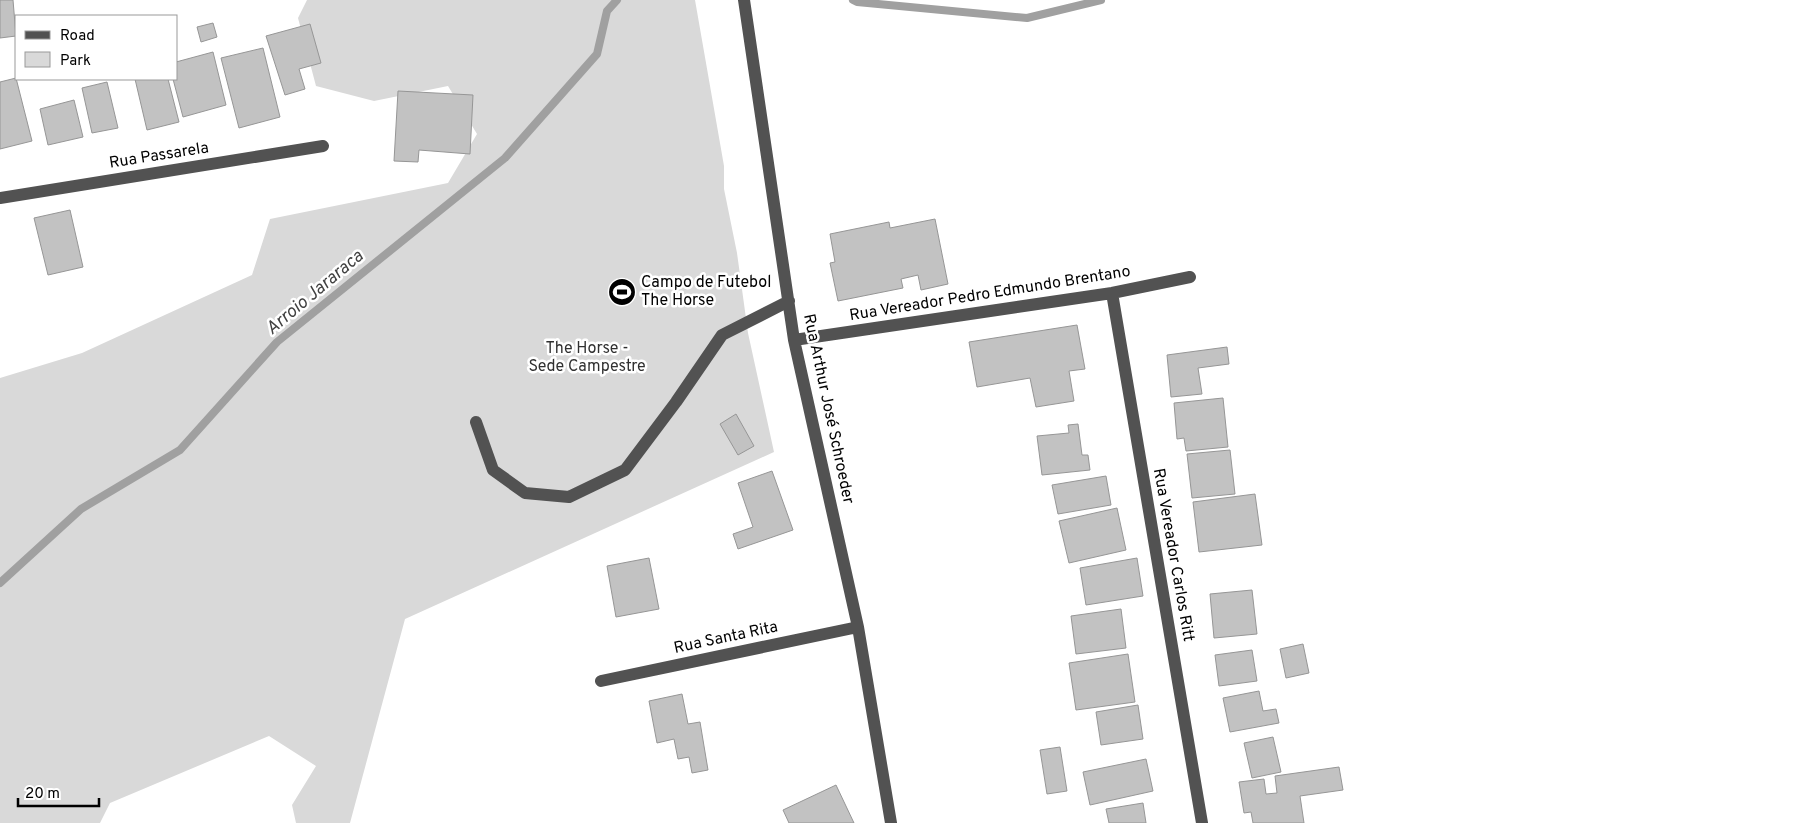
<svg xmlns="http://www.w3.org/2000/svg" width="1807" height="823" font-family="Overpass,sans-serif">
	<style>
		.green { fill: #d9d9d9 }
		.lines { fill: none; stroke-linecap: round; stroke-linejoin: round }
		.stream { stroke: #a0a0a0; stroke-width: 8 }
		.building { fill: #c2c2c2; stroke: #969696 }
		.minor { stroke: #525252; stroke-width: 12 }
		.labels { text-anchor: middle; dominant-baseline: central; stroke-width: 5; stroke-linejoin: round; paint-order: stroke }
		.street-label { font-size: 16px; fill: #000; stroke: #fff }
		.poi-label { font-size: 16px; fill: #000; stroke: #fff; text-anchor: start }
		.park-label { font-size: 16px; fill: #303030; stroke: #fff }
		.water-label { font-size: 18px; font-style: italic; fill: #414141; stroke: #fff }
	</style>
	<rect width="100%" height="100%" fill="#fff"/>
	<path class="green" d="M307,0H695L724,166V189L737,253L748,333L774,452L405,619L350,823H296L292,805L316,766L269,736L110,803L100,823H0V378L82,353L252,275L270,219L448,183L477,134L448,86L374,101L316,86L298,18Z"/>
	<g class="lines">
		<path class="stream" d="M853,0L857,2L1027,18L1101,0
			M0,583L81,509L180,450L277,342L505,158L597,54L607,11L617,0"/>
	</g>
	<path class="building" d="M0,0H13L16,36L0,38Z
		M213,23L217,37L201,42L197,27Z
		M310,24L321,63L299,69L305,89L285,95L266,36Z
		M263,48L280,117L239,128L221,58Z
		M213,52L226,105L183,117L173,79H176V62Z
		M16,78L32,141L0,149V82Z
		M135,79H168L179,122L147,130Z
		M107,82L118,128L92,133L82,88Z
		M398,91L473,95L470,154L419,150L418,162L394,161Z
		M74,100L83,137L48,145L40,109Z
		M70,210L83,267L48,275L34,218Z
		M935,219L948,284L921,290L918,275L901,279L903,288L838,301L830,263L835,262L830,234L889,222L890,228Z
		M1077,325L1085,369L1069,371L1074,401L1036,407L1030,378L977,387L969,342Z
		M1227,347L1229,364L1198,368L1202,394L1171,397L1167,355Z
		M1223,398L1228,447L1186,451L1184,438L1177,439L1174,403Z
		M736,414L754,446L738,455L720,424Z
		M1078,424L1082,455H1088L1090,470L1042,475L1037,436L1069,433L1068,425Z
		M1230,450L1235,494L1192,498L1187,454Z
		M772,471L793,530L738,549L733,534L753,527L738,483Z
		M1106,476L1111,505L1058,514L1052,485Z
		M1255,494L1262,545L1199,552L1193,502Z
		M1117,508L1126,550L1069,563L1059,521Z
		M649,558L659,609L616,617L607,566Z
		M1137,558L1143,596L1086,605L1080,568Z
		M1252,590L1257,634L1214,638L1210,594Z
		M1121,609L1126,648L1076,654L1071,616Z
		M1303,644L1309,673L1286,678L1280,649Z
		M1252,650L1257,681L1219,686L1215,655Z
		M1128,654L1135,702L1076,710L1069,663Z
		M1259,691L1263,711L1276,709L1279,723L1230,732L1223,698Z
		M682,694L688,724L700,722L708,770L692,773L689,757L678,759L674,739L657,743L649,701Z
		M1138,705L1143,739L1101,745L1096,712Z
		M1273,737L1281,772L1252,778L1244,743Z
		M1060,747L1067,791L1047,794L1040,750Z
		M1146,759L1153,791L1090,805L1083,772Z
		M1339,767L1343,790L1300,796L1304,823H1253L1251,812L1244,813L1239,782L1264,779L1266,794L1277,793L1275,776Z
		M836,785L854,823H789L783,810Z
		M1143,803L1146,823H1109L1106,809Z"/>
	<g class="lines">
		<path class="minor" d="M744,0L794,340L858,627L891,823
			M0,198L323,146
			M1112,293L1202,823
			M794,340L1112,293L1190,277
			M476,422L493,470L525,493L569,497L625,470L676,402L722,335L789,301
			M601,681L858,627"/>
	</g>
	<defs>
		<g id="stadium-disc" transform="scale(1.4375)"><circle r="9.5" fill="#000" stroke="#fff"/><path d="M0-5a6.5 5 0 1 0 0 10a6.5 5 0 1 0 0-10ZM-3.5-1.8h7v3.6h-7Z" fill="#fff"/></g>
	</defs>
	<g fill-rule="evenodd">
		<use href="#stadium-disc" x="622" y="292"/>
	</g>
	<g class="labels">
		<g class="street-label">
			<text transform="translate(159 156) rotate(-9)">Rua Passarela</text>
			<text transform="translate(990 294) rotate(-9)">Rua Vereador Pedro Edmundo Brentano</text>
			<text transform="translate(828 409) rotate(78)">Rua Arthur José Schroeder</text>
			<text transform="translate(1173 555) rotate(80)">Rua Vereador Carlos Ritt</text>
			<text transform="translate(726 638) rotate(-12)">Rua Santa Rita</text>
		</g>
		<g class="poi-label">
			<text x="641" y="283">Campo de Futebol<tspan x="641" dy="18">The Horse</tspan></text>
		</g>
		<g class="park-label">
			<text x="587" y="349">The Horse -<tspan x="587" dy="18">Sede Campestre</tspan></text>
		</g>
		<g class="water-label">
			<text transform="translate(315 293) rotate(-40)">Arroio Jararaca</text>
		</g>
	</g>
	<rect x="15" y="15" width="162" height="65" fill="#ffffff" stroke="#999999"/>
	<rect x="25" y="31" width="25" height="8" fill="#525252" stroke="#999999"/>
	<text x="60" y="40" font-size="15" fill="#000000">Road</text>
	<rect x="25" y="52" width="25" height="15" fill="#d9d9d9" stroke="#999999"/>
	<text x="60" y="65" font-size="15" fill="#000000">Park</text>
	<path d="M18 798v8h81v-8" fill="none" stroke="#000000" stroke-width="2.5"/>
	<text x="25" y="798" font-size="15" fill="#000000" stroke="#ffffff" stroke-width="4" paint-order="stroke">20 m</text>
</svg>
